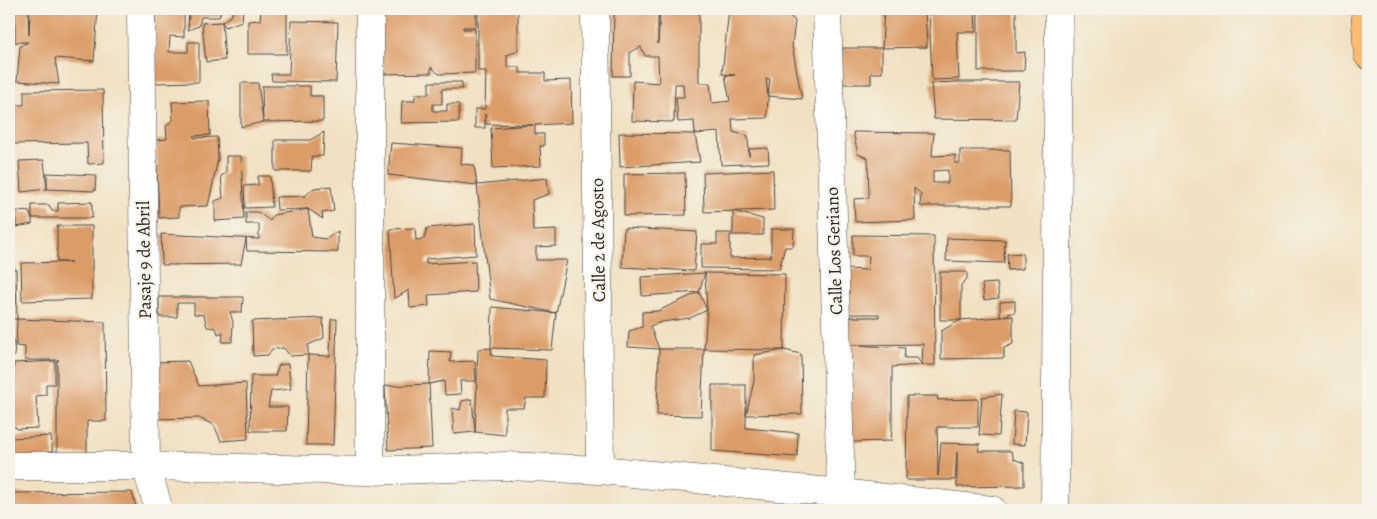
<svg xmlns="http://www.w3.org/2000/svg" width="1377" height="519" font-family="Alegreya,serif">
	<style>
		.building { fill: #dc9c68; fill-rule: evenodd }
		.lines { fill: none; stroke-linecap: round; stroke-linejoin: round }
		.street-casing { stroke: #494642; stroke-width: 29 }
		.primary-casing { stroke: #494642; stroke-width: 29 }
		.street { stroke: #fff; stroke-width: 28 }
		.primary { stroke: #febc70; stroke-width: 28 }
		.labels { text-anchor: middle; dominant-baseline: central; stroke-width: 4; stroke-linejoin: round; paint-order: stroke }
		.street-label { font-size: 18px; fill: #2b2b2b; stroke: #f7f3e8 }
	</style>
	<rect width="100%" height="100%" fill="#f7f3e8"/>
	<filter id="ink" filterUnits="userSpaceOnUse"><feTurbulence type="fractalNoise" baseFrequency=".02" numOctaves="2"/><feDisplacementMap in="SourceGraphic" scale="10" xChannelSelector="R" yChannelSelector="G"/><feConvolveMatrix kernelMatrix="1 2 1 2 8 2 1 2 1" color-interpolation-filters="sRGB"/></filter>
	<filter id="wash" filterUnits="userSpaceOnUse"><feTurbulence type="fractalNoise" baseFrequency=".0096" numOctaves="4" result="noise"/><feDisplacementMap in="SourceGraphic" scale="20" xChannelSelector="R" yChannelSelector="G"/><feGaussianBlur stdDeviation="1.12" result="paint"/><feColorMatrix in="noise" values="0 0 0 0 0 0 0 0 0 0 0 0 0 0 0 0 0 1.4 0 .05"/><feComposite in="paint" operator="in"/></filter>
	<g filter="url(#wash)">
		<rect width="100%" height="100%" fill="#f1e1c2"/>
		<g id="blocks">
			<path class="building" d="M15,9H28L29,35L30,9H98L94,61L55,58L59,84L17,81L20,46L28,42H15Z
				M155,9H184V37L170,36L169,52H188V42H199V82L154,83Z
				M194,9H227V10L221,11L219,17H201L199,26L188,30L189,11Z
				M233,9H243L242,21L225,27L222,22L225,60L206,62L202,23L222,22L232,15Z
				M261,9H287V54H248V21L260,20Z
				M381,9H476V27H463V29H475V73L439,74L431,67V73L382,74Z
				M478,9H518V51L507,55V67H520V73H545V81L571,80L572,123L535,125V134H544V146H540L541,166L493,168L491,128L533,125L486,124L485,114V128H475V109H485L486,71H478Z
				M614,9H658V44L660,9H699V83H710L712,103L730,101L725,76L735,75L722,74L729,9L784,10L795,21L792,46L802,99L768,96L770,79L766,78L768,96L767,118L732,119L733,132L748,136L749,156V149L768,148L769,163L721,165L719,132L695,134L694,121L678,122L676,97H684L683,84H675L674,122L632,121L633,81L659,83L658,56H645L641,47L630,52V76H613Z
				M884,9H925L927,47L882,48V73H871V84H839V48H882Z
				M929,9H975L976,32H957L959,79L932,80Z
				M978,9H1016V53L1025,52L1024,71H978Z
				M9,18H11L12,79H9Z
				M291,21L338,22L336,82L272,81L271,74H289Z
				M429,82H462V89H442V104H433V111H447V104H459V122L401,123L402,101H414L416,94H429Z
				M958,82H1019L1016,120L934,119L931,83Z
				M241,83H258L263,122L262,86H310V96H323V121L263,122L241,127Z
				M103,90L104,163L88,164L87,143L9,144V105H24V91Z
				M209,101L210,135L193,136L194,138L217,137L218,159L208,206L179,207V217L159,218L156,140L167,139L166,126L173,120L172,102Z
				M324,132L323,156H312L311,171H275V140H310Z
				M853,132L934,133L932,156L955,155V163H960V150H1010L1011,206H920L921,194L914,188L915,220L855,222L854,199L869,198L868,158L858,154ZM948,170V183H933V171Z
				M619,133L695,134L700,162L620,167Z
				M9,143L13,155L14,178H9Z
				M391,143L462,148L461,164L474,165L477,185L547,178L549,194L532,200L533,231L556,230V246L536,247V260H567L556,313L490,299L477,185L388,175Z
				M226,156H241L244,219L215,221V201L223,198L221,176L226,173Z
				M44,160L47,189L21,192L19,161Z
				M773,170L774,210L704,212L703,173Z
				M47,173L96,175L95,191L47,189Z
				M685,173L686,215L624,216V174Z
				M258,176H270L272,207L245,208L244,186L258,185Z
				M331,186L334,211L322,213L323,219L308,209L277,210L276,197L305,196L314,188Z
				M92,202V218H32V224L16,227V211L29,212L32,218V205H49L52,211H58V203Z
				M308,209L312,237L326,239L338,231V252L247,251L246,239L241,264L162,265L161,234L259,239V224H246V212H258L270,221L273,215Z
				M733,211L763,219V235H730V258L771,257V229H794L793,247H785L779,269L701,268V244H717V233H733Z
				M475,224L476,255L426,259V264L475,261L476,292L428,295L429,306L410,308L409,290L394,299L390,229L415,228L416,240L424,239L427,228Z
				M57,226H92V299L22,301L21,263L71,262H57Z
				M624,228L697,232L694,271L622,267Z
				M853,235L934,236L935,365H922L923,344L852,345L905,348L904,358H917L922,365L892,367V428L891,441L851,442L846,317H879V314H844V269L868,270L869,256H853Z
				M947,238L1005,240L1004,263L946,261Z
				M1023,253V269L1008,270L1007,254Z
				M9,269H16L17,319L105,322L106,421H87V454H57V361L59,360H25V347L16,346L17,319H9Z
				M940,272H967V279L961,285V320L1013,316V344L1004,348V358L941,359V331L961,320H940Z
				M705,273L699,292L642,296L641,277Z
				M705,273L785,274L784,350L704,349L707,310Z
				M997,283L999,298L984,300L982,284Z
				M699,292L707,310L690,318L662,322L650,326L659,349L628,347L629,331L642,327V312L658,311Z
				M159,297H243L242,312H230L233,322L232,342H222L223,332L218,334L216,328L207,327L204,315L194,314V303H177V317H159Z
				M1015,301V312L1000,317V302Z
				M492,307L556,313L552,350L491,348L492,356L546,360L545,398H526L524,408H505V435L475,432L478,349L491,348Z
				M323,318L324,338L308,345V355L290,356L284,348L272,349L268,355L253,356L252,321Z
				M331,319H337L333,445H306L308,355L330,356Z
				M14,342L15,356L9,357V343Z
				M659,349H704L701,416L657,415Z
				M784,350L801,354L802,414L746,415L754,381V355Z
				M430,351L451,352L450,362L475,361L476,381H460L461,394L445,395L444,381L429,384L432,448L388,450L385,386L429,384Z
				M55,361V384H46V395L36,396L38,428L17,429L16,427H9L10,377H9V371H14V363Z
				M188,361L199,386L246,383L248,439L221,441L214,425L199,418L155,419L154,362Z
				M288,364L291,389L271,391L268,407H288L287,431H250L251,376H275L279,365Z
				M712,385H746V428L798,433L797,457L712,451Z
				M1002,394L999,436L979,435L982,397Z
				M907,396H937L938,400L978,399V427H937L938,476L941,443L980,444L978,451H1011L1014,459L1024,463V486L957,487V452L955,480H906Z
				M472,399L475,432L454,434L452,408L460,410L462,401Z
				M1014,411L1027,412L1025,445L1012,444Z
				M51,436L53,457L9,459V438Z
				M132,492L137,510H9V493Z"/>
		</g>
	</g>
	<g filter="url(#ink)">
		<use href="#blocks" fill-opacity="0" stroke="#494642" stroke-width="1"/>
		<g class="lines">
			<g class="street-casing">
				<path id="street" d="M141,9L146,466L159,510
					M595,9L600,470
					M827,9L841,493L845,509
					M9,466H146L370,471L506,466L600,470L841,493L992,510
					M370,471V9
					M1055,510L1059,9"/>
			</g>
			<g class="primary-casing">
				<path id="primary" d="M1365,9L1368,55"/>
			</g>
			<use href="#street" class="street"/>
			<use href="#primary" class="primary"/>
		</g>
	</g>
	<g class="labels">
		<g class="street-label">
			<text transform="translate(598 240) rotate(-91)">Calle 2 de Agosto</text>
			<text transform="translate(834 251) rotate(-92)">Calle Los Geriano</text>
			<text transform="translate(144 260) rotate(-91)">Pasaje 9 de Abril</text>
		</g>
	</g>
	<rect width="1377" height="519" fill="none" stroke="#f7f3e8" stroke-width="30"/>
</svg>
